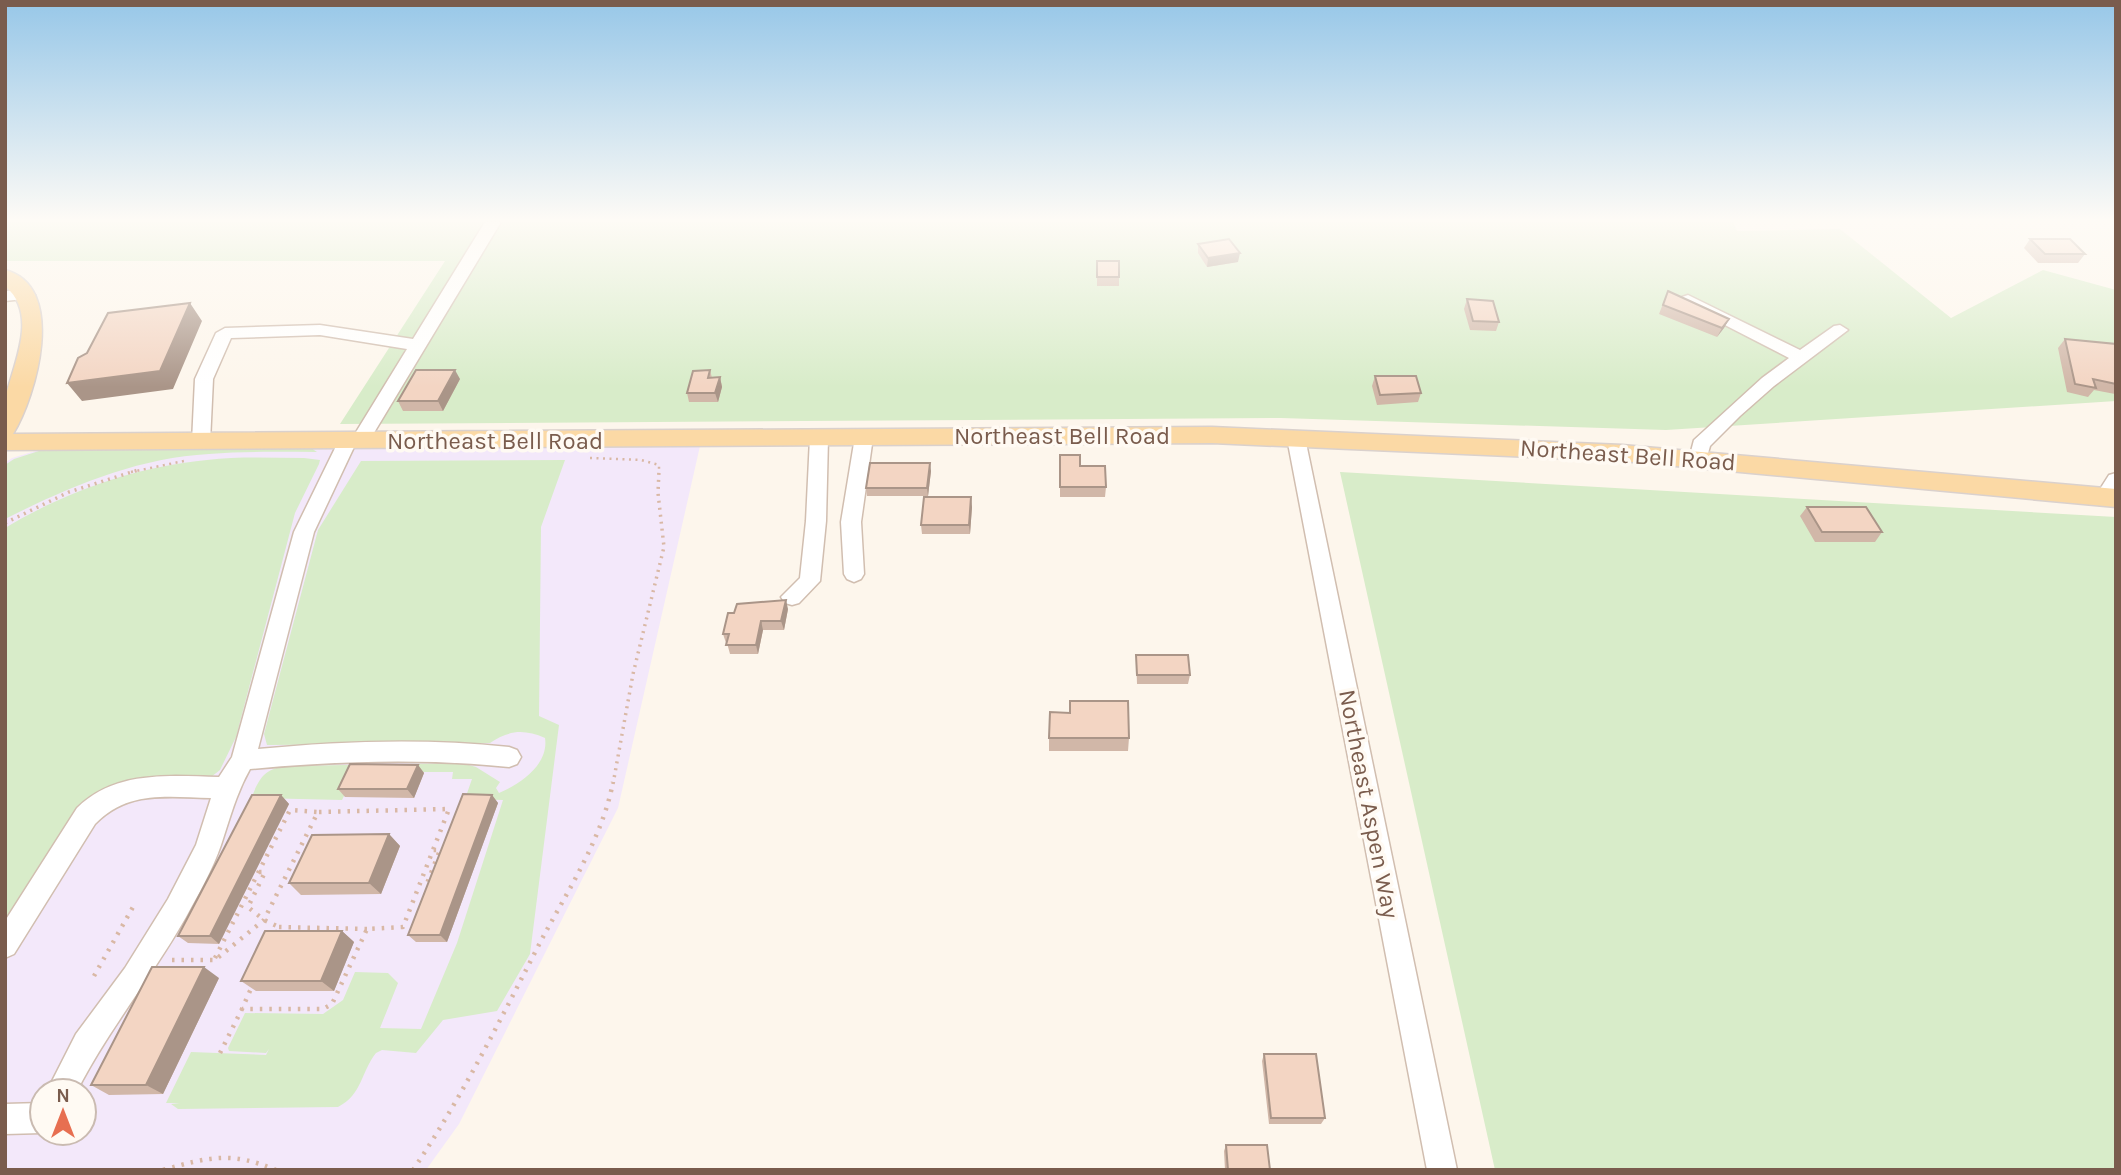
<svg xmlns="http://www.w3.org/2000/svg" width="2121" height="1175" font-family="Karla,sans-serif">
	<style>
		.education { fill: #f3e8fa; fill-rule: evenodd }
		.green { fill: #d8ecc9 }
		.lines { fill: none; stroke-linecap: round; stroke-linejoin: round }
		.minor-casing { stroke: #d1beb0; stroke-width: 3 }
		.major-casing { stroke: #dad1cd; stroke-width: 3 }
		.path-far2 { stroke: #d9b8a5; stroke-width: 2.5; stroke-dasharray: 2 4.5; stroke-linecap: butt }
		.path-far1 { stroke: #d9b8a5; stroke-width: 3.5; stroke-dasharray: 2 5; stroke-linecap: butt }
		.path { stroke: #d9b8a5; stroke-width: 4.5; stroke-dasharray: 2.5 7; stroke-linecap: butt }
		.minor { fill: #fff; fill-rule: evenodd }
		.major { fill: #fbd9a5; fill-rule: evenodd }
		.wall { fill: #d1b7a8 }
		.shaded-wall { fill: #aa9588 }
		.building { fill: #f3d5c3; stroke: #aa9588; stroke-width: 2 }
		.labels { text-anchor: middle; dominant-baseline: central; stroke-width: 7; stroke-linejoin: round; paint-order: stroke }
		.street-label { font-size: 24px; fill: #7a5c4d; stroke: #fffaf3 }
	</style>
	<rect width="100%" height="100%" fill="#fdf6ec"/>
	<path class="education" d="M700,446L618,808L459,1124L426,1170H5V463L12,458L42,449ZM42,1091H84V1133H42Z"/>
	<path class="green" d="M5,222H1733L1737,231L1840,229L1951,318L2043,270L2116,290V401L1666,430L1281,418L340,424L445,261H5Z
		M311,448L317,452C281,452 245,451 209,454C136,458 69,487 5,519V465L14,459L42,450Z
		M304,458L320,460L319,464L295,513L236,737L220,770L211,777L85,804L67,823L5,921V528C67,491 135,467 207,460C239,456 272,458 304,458Z
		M565,460L541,527L539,716L559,725L530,954L497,1011L443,1020L416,1053L382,1050L376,1053C361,1072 362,1095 338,1107L178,1109L171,1104L180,1103H166L191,1052L266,1055L269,1049L266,1053L229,1051L228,1048L245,1013L323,1014L343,1000L355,972L388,973L398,983L380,1028L421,1029L457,943L503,800L465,799L472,779H452L453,772H356L342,800L257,798L253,794C260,777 265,770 284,766L462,763L476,767L500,782L496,788L499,793C521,784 549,764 545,738C524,729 509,730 490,743L272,745H267L264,734L318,530L361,461Z
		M1340,472L2116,517V1170H1495Z"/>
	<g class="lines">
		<g class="minor-casing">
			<path id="minor" d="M485,222H501L366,446L354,447L314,532L258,749C342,741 425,738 509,747L517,750L521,757L517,764L509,767C422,758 337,761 250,769C236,794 230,818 221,845C213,869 198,895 186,917C152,977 108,1030 77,1091H47L76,1034L125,968L168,899L196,845L211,798C167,797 128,790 95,824L14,954L5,958V921L77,808C116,770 169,776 219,777L232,757L294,532L340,438L353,437L407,349L320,335L231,338L213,379L210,442L208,446H194L192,442L195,379L216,333L225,328L320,325L413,339Z
				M27,290L35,295L33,298L5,301V291Z
				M1688,295L1800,350L1834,326L1840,325L1848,330L1774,386L1740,416L1710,446L1705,464H1691L1689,459L1694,440L1762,378L1789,358L1682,303L1680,300L1682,297Z
				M864,431L871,433L873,437L861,522L864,574L861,579L854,582L847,579L844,574L841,522L855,437L857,433Z
				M819,432L826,434L828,438L826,521L820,581L799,603L792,605L785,603L781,597L800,578L806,521L810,438L812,434Z
				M1296,432L1303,434L1305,438L1457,1170H1427L1287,438L1289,434Z
				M2116,473V496L2112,502H2098L2095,497L2109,475Z
				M42,1103V1133L5,1134V1104Z"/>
		</g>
		<g class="major-casing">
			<path id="major" d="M5,270C68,286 36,397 13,434L1212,427L1622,445L2116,489V507L1622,461L1212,443L5,450C5,434 2,416 5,400C12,366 40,315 5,286Z"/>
		</g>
		<path class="path-far2" d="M590,458L641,460L659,465V472
			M131,472L184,461"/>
		<path class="path-far1" d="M5,523L69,492L138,470
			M613,784L633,674L664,547L658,493L659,470"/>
		<path class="path" d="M259,872H265L248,907L264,920L279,927L277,933
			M431,886H426L440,850H433
			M279,927L367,929
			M215,958L290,810L318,812
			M172,960H215L264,920L318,812L449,809L403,927L367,929L332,1004L323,1009H242L253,984
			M94,976L133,907
			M220,1053L242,1009
			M163,1170C209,1157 231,1151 276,1170
			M413,1170C463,1096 502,1016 543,937C569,889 603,836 613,782"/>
		<use href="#minor" class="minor"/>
		<use href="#major" class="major"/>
	</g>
	<path class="wall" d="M2030,239L2085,254L2078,263H2038L2024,248Z
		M1198,244L1238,262L1207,267L1198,253Z
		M1097,261L1119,277V286H1097Z
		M1668,291L1729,319L1724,328L1717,337L1659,314Z
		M1467,299L1499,322L1496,331L1470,330L1464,309Z
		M2065,339L2116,344L2115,394L2094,390L2088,397L2067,392L2058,348Z
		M710,370L712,378L720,377L722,387L718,402H689L687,393Z
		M1375,376L1421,393L1418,402L1377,405L1372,386Z
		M460,379L443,411H403L398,401Z
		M1060,455L1080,466L1106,487L1105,497H1060Z
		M931,471L928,496H867L866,488Z
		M972,507L970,534H922L921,525Z
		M1807,507L1882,532L1875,542H1815L1800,516Z
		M788,609L784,630H763L758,654H730L727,643H726L723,634Z
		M1136,655L1190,675L1188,684H1137Z
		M1070,713L1129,738L1128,751H1049V738Z
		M418,765L424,773L414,798L345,797L338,789Z
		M281,795L289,804L219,944L188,943L178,936Z
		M492,795L498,803L447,942H416L408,935Z
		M389,834L400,846L381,894L301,895L289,883Z
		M342,931L354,942L334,991H256L241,981Z
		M219,978L163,1094L109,1095L91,1085Z
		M1264,1054L1325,1118L1321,1124H1269L1262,1061Z
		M1226,1145L1270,1170H1225L1224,1151Z"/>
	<path class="shaded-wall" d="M1240,253L1238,262L1207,267L1208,258Z
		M190,303L202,321L173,389L82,401L67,383Z
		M1729,319L1724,328L1717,337L1722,328Z
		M455,370L460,379L443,411L438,401Z
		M720,377L722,387L718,402L715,393Z
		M930,463L931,471L928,496L927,488Z
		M971,497L972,507L970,534L969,525Z
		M786,600L788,609L784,630L781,621Z
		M761,621L763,630L758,654L756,645Z
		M418,765L424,773L414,798L407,789Z
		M281,795L289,804L219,944L210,936Z
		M492,795L498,803L447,942L440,935Z
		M389,834L400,846L381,894L369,883Z
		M342,931L354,942L334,991L321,981Z
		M204,967L219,978L163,1094L146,1085Z"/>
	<path class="building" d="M1229,239L1240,253L1208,258L1198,244Z
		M2030,239H2070L2085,254H2045Z
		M1097,261H1119V277H1097Z
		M1668,291L1729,319L1722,328L1663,305Z
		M1467,299L1493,301L1499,322L1473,321Z
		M190,303L160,371L67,383L78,358L87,353L108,313Z
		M2065,339L2116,344V384L2093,379L2096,388L2075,384Z
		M416,370H455L438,401H398Z
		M710,370L708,378L720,377L715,393H687L693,371Z
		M1375,376H1416L1421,393L1380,395Z
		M1060,455H1080V466H1105L1106,487H1060Z
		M870,463H930L927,488H866Z
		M924,497H971L969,525H921Z
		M1807,507H1866L1882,532H1822Z
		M786,600L781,621H761L756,645H726L729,634H723L728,613H734L737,604Z
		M1136,655H1188L1190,675H1137Z
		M1070,701H1128L1129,738H1049L1050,712L1070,713Z
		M350,764L418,765L407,789H338Z
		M463,794L492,795L440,935H408Z
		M252,795H281L210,936H178Z
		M389,834L369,883H289L312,835Z
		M265,931H342L321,981H241Z
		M152,967H204L146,1085H91Z
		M1264,1054H1316L1325,1118H1271Z
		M1226,1145H1267L1270,1170H1228Z"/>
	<linearGradient id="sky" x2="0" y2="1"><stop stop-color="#97c7e8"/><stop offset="0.57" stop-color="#fefbf6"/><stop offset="1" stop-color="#fefbf6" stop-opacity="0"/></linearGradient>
	<rect width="2121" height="387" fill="url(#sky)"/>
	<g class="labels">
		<g class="street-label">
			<text x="1062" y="436">Northeast Bell Road</text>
			<text x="495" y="441">Northeast Bell Road</text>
			<text transform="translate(1628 455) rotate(4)">Northeast Bell Road</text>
			<text transform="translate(1369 804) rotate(79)">Northeast Aspen Way</text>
		</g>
	</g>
	<rect width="2121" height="1175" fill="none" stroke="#7a5c4d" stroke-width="14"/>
	<g transform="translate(63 1112)"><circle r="33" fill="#fffaf3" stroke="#cabbb1" stroke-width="2"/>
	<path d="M0-5L12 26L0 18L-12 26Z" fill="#e76f51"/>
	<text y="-10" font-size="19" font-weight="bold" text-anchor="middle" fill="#7a5c4d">N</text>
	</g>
</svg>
